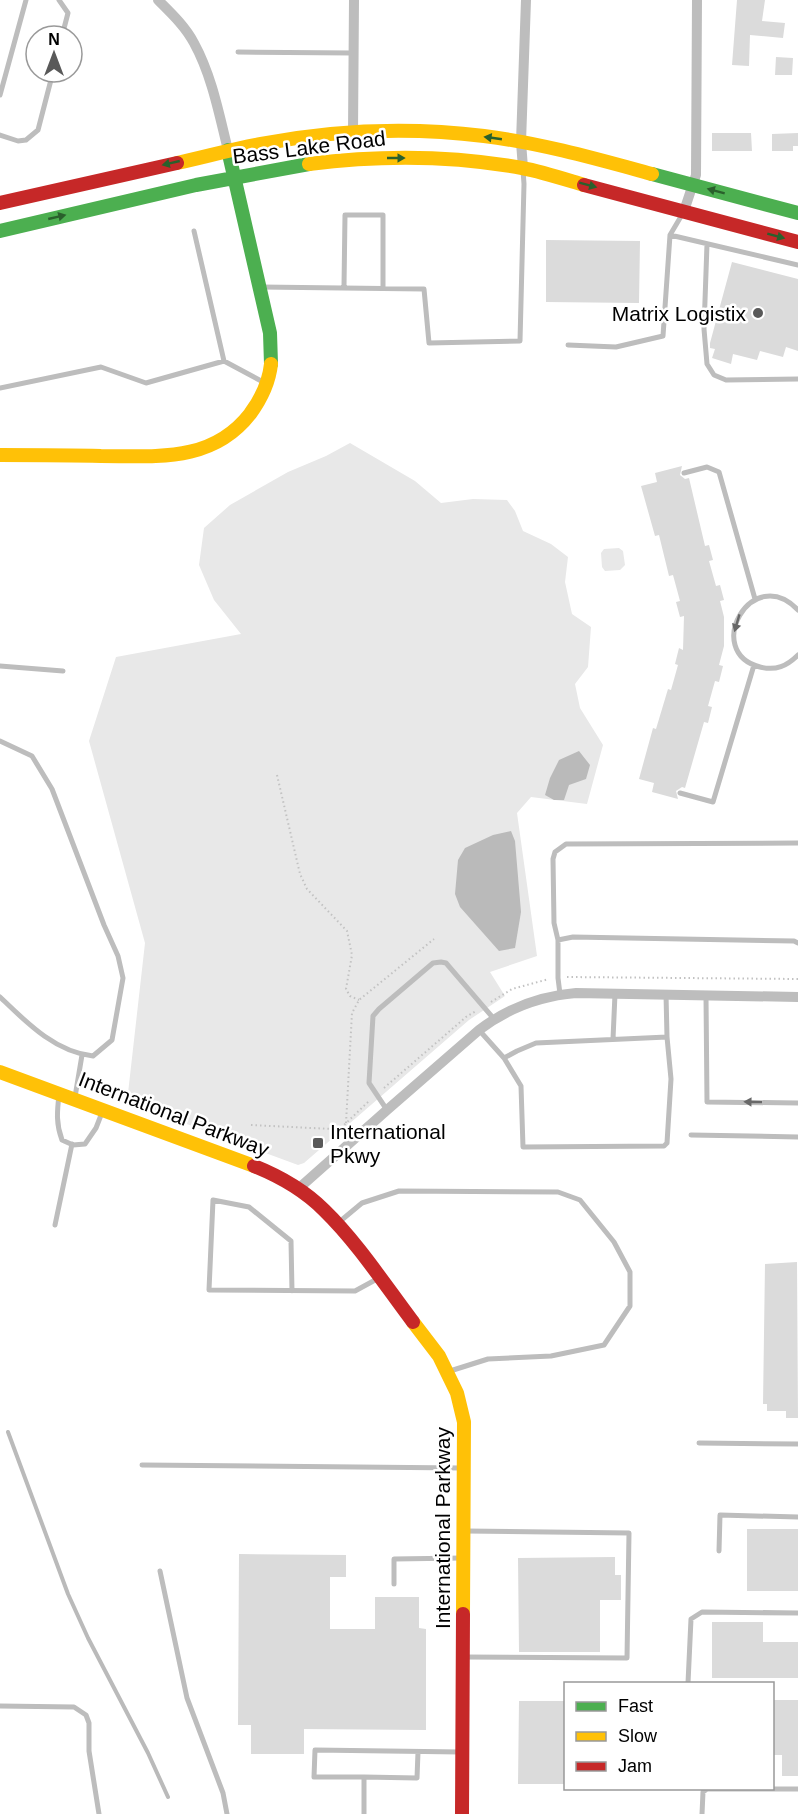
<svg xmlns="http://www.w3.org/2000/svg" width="798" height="1814" font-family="Helvetica,sans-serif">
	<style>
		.green { fill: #e8e8e8 }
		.water { fill: #bababa }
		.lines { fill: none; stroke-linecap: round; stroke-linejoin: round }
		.stream { stroke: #bababa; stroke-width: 4 }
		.building { fill: #dbdbdb }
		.path { stroke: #c2c2c2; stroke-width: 2; stroke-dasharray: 1.5 3; stroke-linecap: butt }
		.lane { stroke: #bdbdbd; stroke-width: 5 }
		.street { stroke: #bdbdbd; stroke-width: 10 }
		.fast { stroke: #4caf50; stroke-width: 14 }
		.slow { stroke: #ffc107; stroke-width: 14 }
		.jam { stroke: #c62828; stroke-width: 14 }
		.oneway { fill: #2a602c }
		.oneway2 { fill: #686868 }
		.poi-dot { fill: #595959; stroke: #fff; stroke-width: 2 }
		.labels { text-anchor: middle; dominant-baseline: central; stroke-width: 5; stroke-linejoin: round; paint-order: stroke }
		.street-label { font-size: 21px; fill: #000; stroke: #fff }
		.poi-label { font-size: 21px; fill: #000; stroke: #fff; text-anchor: end }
	</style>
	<rect width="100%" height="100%" fill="#fff"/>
	<path class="green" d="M350,443L415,481L441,503L473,499L507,500L515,511L523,531L551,544L568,557L565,582L572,614L591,627L588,667L575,684L580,708L603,745L587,804L531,797L517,813L537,956L490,972L505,996L469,1020L304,1163L298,1165L127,1102L145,943L89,741L116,657L241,634L214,600L199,565L204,528L230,505L288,472L326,456Z
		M619,548L623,551L625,565L620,570L605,571L602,567L601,553L604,549Z"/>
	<path class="water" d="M579,751L590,765L586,779L569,785L564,800H554L545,795L550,778L559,760Z
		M511,831L515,841L521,912L515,948L499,951L460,907L455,894L458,860L465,848L493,835Z"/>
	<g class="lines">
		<path class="stream" d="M8,1432L68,1594L88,1638L148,1753L168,1797"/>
	</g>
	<path class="building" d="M737,0H765L762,21L785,23L783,38L750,35L749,66L732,65Z
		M776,57L793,58L792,75H775Z
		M712,133H751L752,151H712Z
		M798,133V146H793V151H772V134Z
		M546,240L640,241L639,303L546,302Z
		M732,262L798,279V351L786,347L783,357L760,351L757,360L733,354L731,364L712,358L715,349L710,348V343Z
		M682,466L680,475L685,479L689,478L705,546L709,545L713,560L709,561L716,586L720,585L724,600L720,601L724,617V646L719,665L723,666L719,682L715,681L708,706L712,707L708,723L704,722L685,788L682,787L676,791L678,799L652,792L654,783L639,779L653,728L656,729L668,689L671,690L678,665L675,664L679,648L683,650L684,616L680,617L676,602L680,601L673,575L669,576L659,535L655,536L641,486L657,482L655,473Z
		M797,1262L798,1418H786V1411H767V1404H763L765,1264Z
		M747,1529H798V1591H747Z
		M239,1554L346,1555V1577H330V1629H375V1597H419V1628L426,1629V1730L304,1729V1754H251V1725H238Z
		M615,1557V1575H621V1600H600V1652H519L518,1558Z
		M712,1622H763V1642H798V1678H712Z
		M772,1700H798V1776H782V1755H772Z
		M519,1701H566V1784H518Z"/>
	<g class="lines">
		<path class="path" d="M277,775L300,874L307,889L347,931L352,955L346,989L350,996L359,1000
			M567,977L798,979
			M491,1002L512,989L549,979
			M384,1088L466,1017L476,1011
			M346,1123L352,1013L359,1000L434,939
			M251,1125L332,1129L342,1127L370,1100"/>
		<path class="lane" d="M59,0L68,13L62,36
			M238,52L353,53
			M0,95L26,0
			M0,135L18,141L26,140L38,130L53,72
			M194,231L224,361L265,383
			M670,235L798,265
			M707,244L704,329L707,364L714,375L726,380L798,379
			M261,287L424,289L429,343L520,341L524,184L523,170
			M344,287L345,215H383V288
			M568,345L616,347L663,336L670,235L683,213
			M0,388L101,367L146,383L224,361
			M684,473L707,467L719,472L755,599
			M798,610C752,562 702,652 760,667C776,671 787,666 798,655
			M0,666L63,671
			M0,741L32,756L52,789L104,925L118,956L123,978L112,1040L93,1056C55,1052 26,1022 0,997
			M680,793L713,802L754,665
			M558,940L554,923L553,859L555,852L566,844L798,843
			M560,994L558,978V940L573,937L794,941L798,943
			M706,996L707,1102L798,1103
			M479,1030L504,1058L517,1051L536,1043L667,1037L666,994
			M613,1039L615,994
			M504,1058L521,1086L523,1147L664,1146L667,1143L671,1079L667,1037
			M59,1095C57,1112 56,1124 62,1140L73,1145L85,1144L96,1128L103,1110
			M75,1097L82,1055
			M387,1110L369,1083L373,1016L379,1009L433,963L441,962L446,963L494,1019
			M691,1135L798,1137
			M338,1223L362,1203L399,1191L558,1192L580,1200L614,1242L630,1272V1306L604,1345L551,1356L488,1359L450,1371
			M55,1225L72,1144
			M292,1291L291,1241L249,1207L213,1200L209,1290L355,1291L377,1279
			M699,1443L798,1444
			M142,1465L461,1468
			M719,1551L720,1515L798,1517
			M160,1571L187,1698L223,1793L227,1814
			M394,1584V1559L462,1558
			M465,1657L627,1658L629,1533L466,1531
			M688,1683L691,1619L702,1612L798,1613
			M0,1706L74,1707L86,1715L89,1723V1751L99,1814
			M364,1777L417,1778L418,1752
			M364,1814V1777H314L315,1750L460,1752
			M702,1814L703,1792L707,1789H798"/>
		<path class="street" d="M158,0C171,13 185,26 194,43C212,76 219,114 228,150
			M353,132L354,0
			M523,168L521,142L526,0
			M684,211L696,175L697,0
			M298,1189L387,1110L479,1030C508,1008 539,996 576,993L798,997"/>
		<path class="fast" d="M228,150L270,333L271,364
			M652,174L798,213
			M0,231L196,185L309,164"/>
		<path class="slow" d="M177,163C205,157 233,149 261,144C334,130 410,127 484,136C541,143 597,159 652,174
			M309,164C379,155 451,155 522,168C543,172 564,179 584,185
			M0,455C34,455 68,455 101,456C156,456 212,463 250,414C261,399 269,383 271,364
			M0,1072L254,1166
			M413,1322L439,1356L457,1393L464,1422L463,1614"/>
		<path class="jam" d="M584,185L798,242
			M0,203L177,163
			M254,1166C279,1176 304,1190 324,1210C357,1242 385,1285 413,1322
			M462,1814L463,1614"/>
	</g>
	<defs><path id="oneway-solid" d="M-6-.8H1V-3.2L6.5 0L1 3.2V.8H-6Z" transform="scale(1.5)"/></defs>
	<g class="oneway">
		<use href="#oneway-solid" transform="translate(493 138) rotate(-172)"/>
		<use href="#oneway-solid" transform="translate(396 158)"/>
		<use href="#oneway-solid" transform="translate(171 163) rotate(167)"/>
		<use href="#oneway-solid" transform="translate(588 185) rotate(15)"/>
		<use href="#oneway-solid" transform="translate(716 191) rotate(-165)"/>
		<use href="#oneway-solid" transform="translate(57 217) rotate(-13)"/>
		<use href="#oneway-solid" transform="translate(776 236) rotate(15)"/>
	</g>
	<g class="oneway2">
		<use href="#oneway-solid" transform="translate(737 623) rotate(106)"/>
		<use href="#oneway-solid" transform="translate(753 1102) rotate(-179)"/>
	</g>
	<g class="poi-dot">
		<circle cx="758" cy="313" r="6"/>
		<rect x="312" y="1137" width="12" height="12" rx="3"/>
	</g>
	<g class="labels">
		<g class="street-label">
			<text transform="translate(309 147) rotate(-7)">Bass Lake Road</text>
			<text transform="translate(174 1114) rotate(21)">International Parkway</text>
			<text transform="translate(442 1528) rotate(-90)">International Parkway</text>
		</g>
		<g class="poi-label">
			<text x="746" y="313">Matrix Logistix</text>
			<text x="330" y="1131" text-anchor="start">International<tspan x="330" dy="24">Pkwy</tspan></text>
		</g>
	</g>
	<rect x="564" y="1682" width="210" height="108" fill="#ffffff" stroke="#999999" stroke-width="1.5"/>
	<rect x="576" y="1702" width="30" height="9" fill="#4caf50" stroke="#999999" stroke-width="1.5"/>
	<text x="618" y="1712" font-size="18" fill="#000000">Fast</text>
	<rect x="576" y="1732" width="30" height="9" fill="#ffc107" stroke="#999999" stroke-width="1.5"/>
	<text x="618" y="1742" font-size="18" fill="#000000">Slow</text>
	<rect x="576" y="1762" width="30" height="9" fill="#c62828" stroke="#999999" stroke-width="1.5"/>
	<text x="618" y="1772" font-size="18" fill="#000000">Jam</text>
	<g transform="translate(54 54)"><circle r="28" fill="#ffffff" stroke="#999999" stroke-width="1.5"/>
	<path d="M0-4.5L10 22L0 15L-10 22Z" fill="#595959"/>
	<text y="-9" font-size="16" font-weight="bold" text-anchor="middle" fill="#000000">N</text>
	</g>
</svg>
